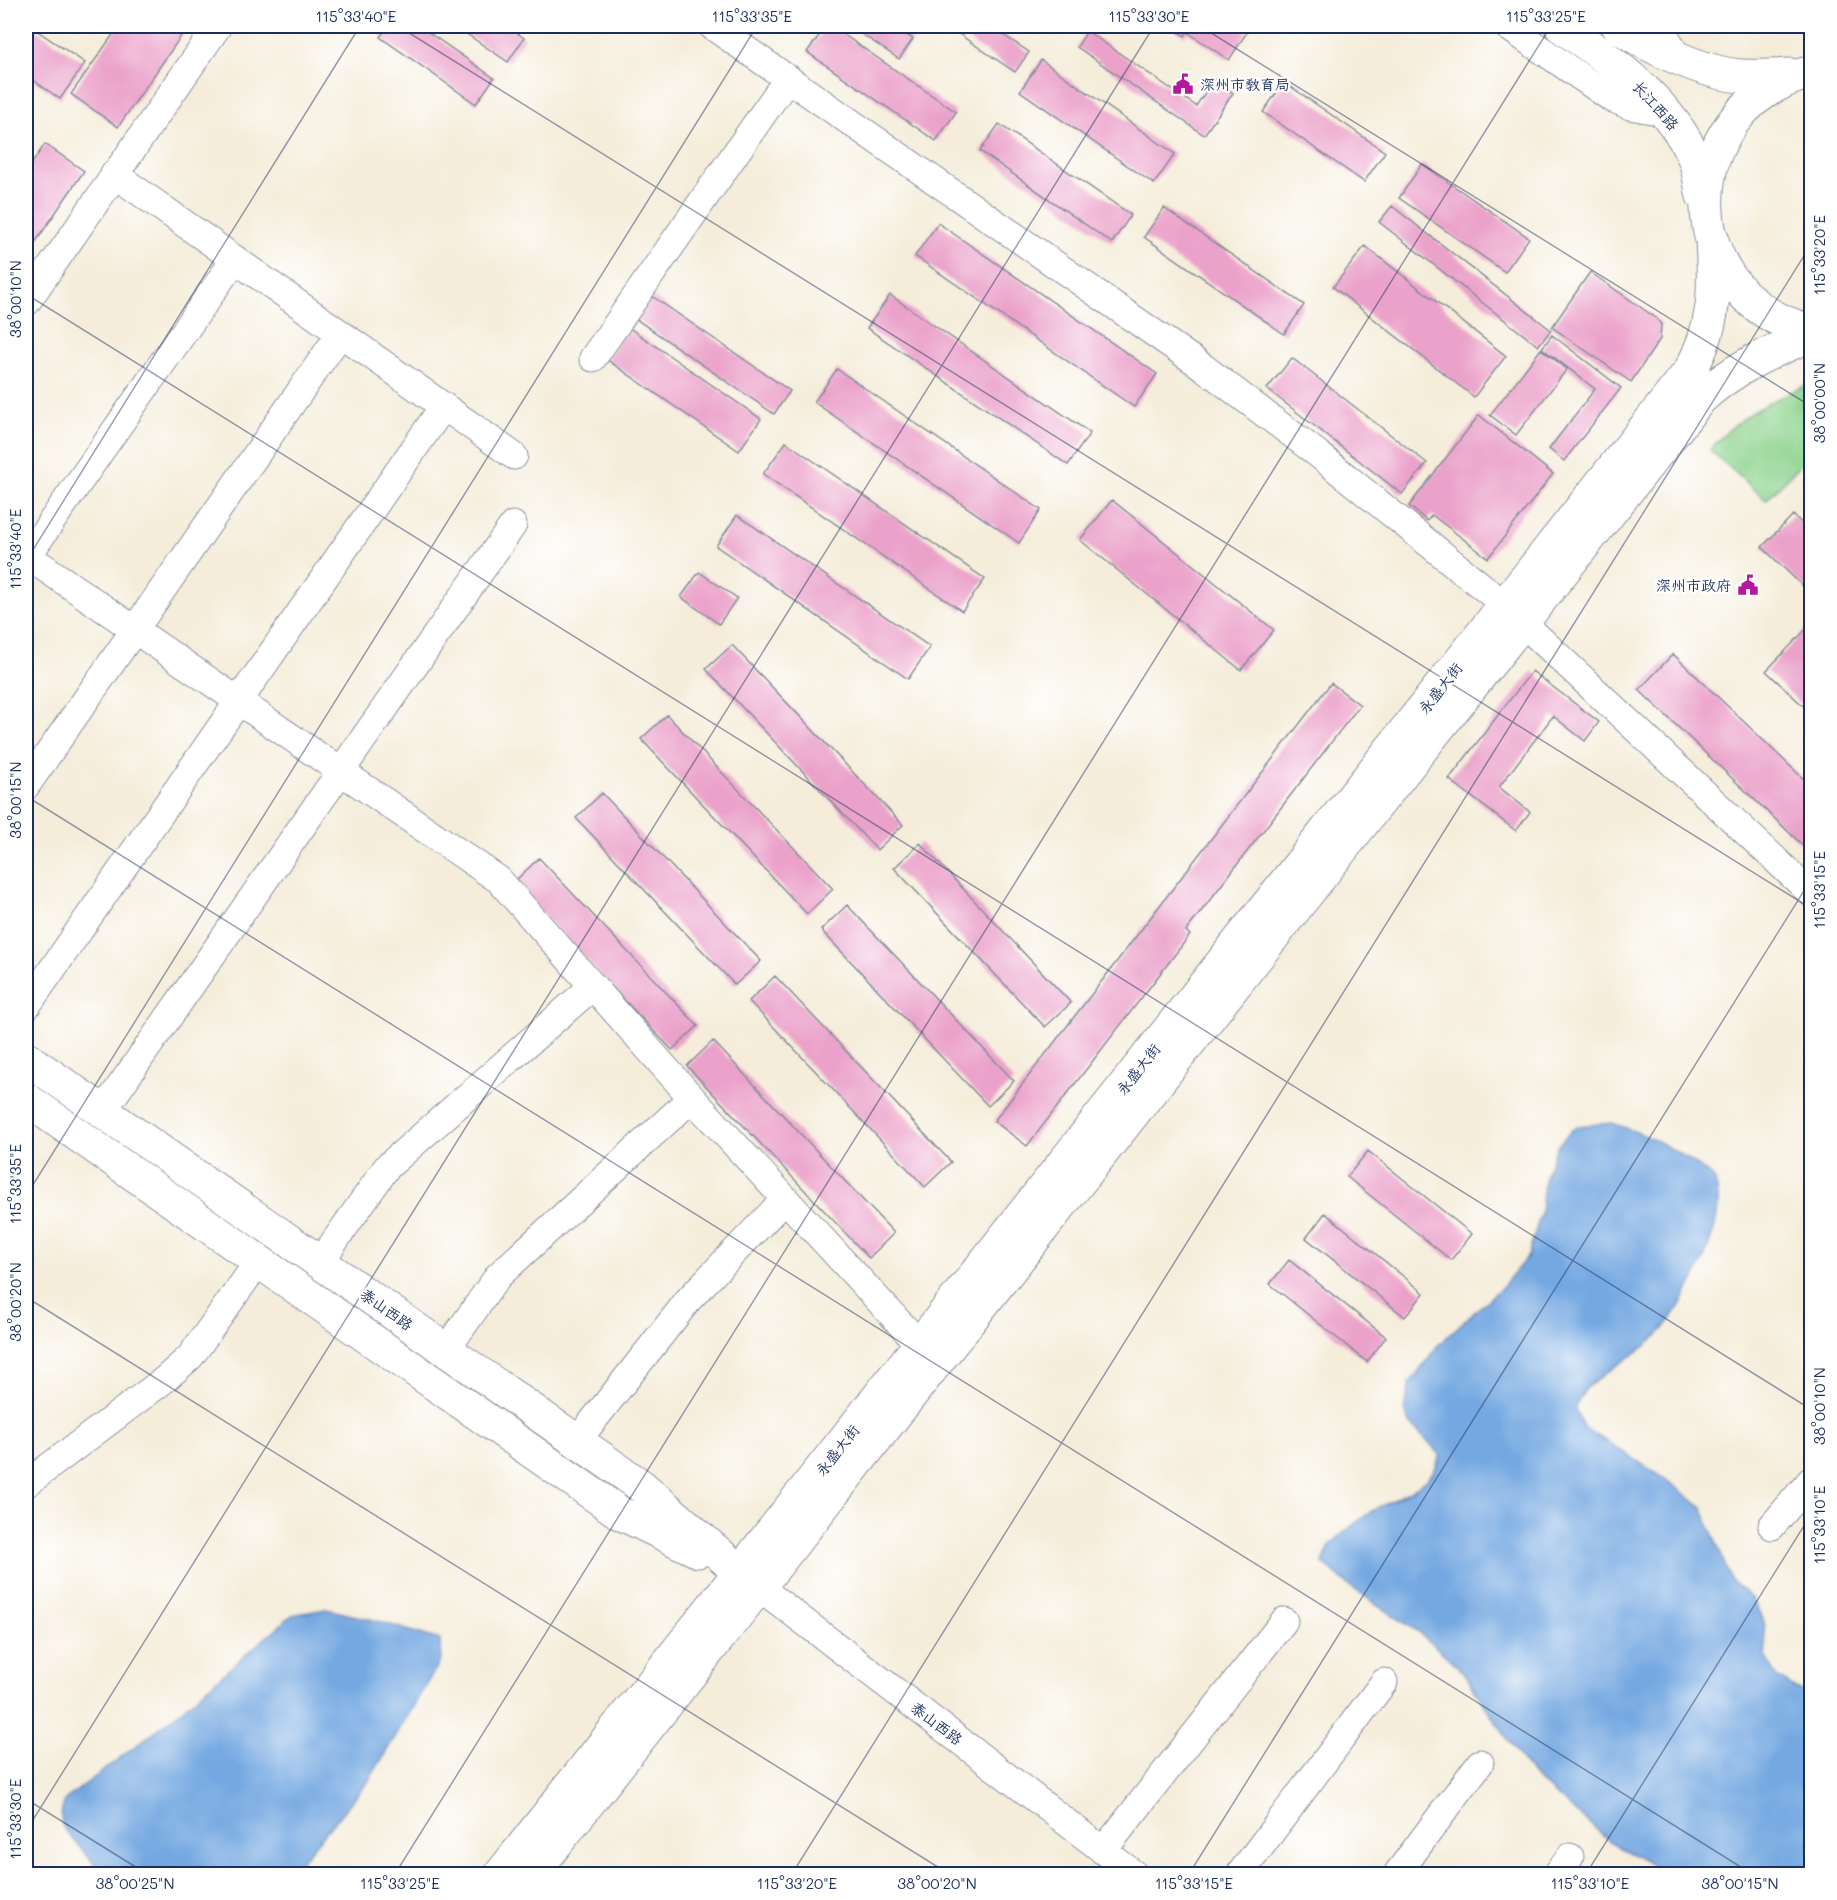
<svg xmlns="http://www.w3.org/2000/svg" width="1837" height="1900" font-family="Mali,'LXGW WenKai TC',sans-serif">
	<style>
		.green { fill: #8dd38d; stroke: #548176; stroke-width: 1.5 }
		.water { fill: #74a8e1; stroke: #486ca0; stroke-width: 1.5 }
		.building { fill: #eba2ca }
		.lines { fill: none; stroke-linecap: round; stroke-linejoin: round }
		.minor-casing { stroke: #888e9c; stroke-width: 29 }
		.major-casing { stroke: #888e9c; stroke-width: 35 }
		.minor { stroke: #fff; stroke-width: 27 }
		.major { stroke: #fff; stroke-width: 33 }
		.ticks { fill: none; stroke: #1b2f5e; stroke-width: 1.5; stroke-opacity: 0.45 }
		.labels { text-anchor: middle; dominant-baseline: central; stroke-width: 4.5; stroke-linejoin: round; paint-order: stroke }
		.poi-label { font-size: 15px; fill: #1b2f5e; stroke: #fff; text-anchor: start }
		.street-label { font-size: 15px; fill: #1b2f5e; stroke: #fff }
		.neatline { fill: none; stroke: #1b2f5e; stroke-width: 2 }
		.ticks-label { font-size: 15px; text-anchor: middle; fill: #1b2f5e }
	</style>
	<rect width="100%" height="100%" fill="#fff"/>
	<filter id="ink" filterUnits="userSpaceOnUse"><feTurbulence type="fractalNoise" baseFrequency=".0167" numOctaves="2"/><feDisplacementMap in="SourceGraphic" scale="12" xChannelSelector="R" yChannelSelector="G"/><feConvolveMatrix kernelMatrix="1 2 1 2 8 2 1 2 1" color-interpolation-filters="sRGB"/></filter>
	<filter id="wash" filterUnits="userSpaceOnUse"><feTurbulence type="fractalNoise" baseFrequency=".008" numOctaves="4" result="noise"/><feDisplacementMap in="SourceGraphic" scale="24" xChannelSelector="R" yChannelSelector="G"/><feGaussianBlur stdDeviation="1.35" result="paint"/><feColorMatrix in="noise" values="0 0 0 0 0 0 0 0 0 0 0 0 0 0 0 0 0 1.4 0 .05"/><feComposite in="paint" operator="in"/></filter>
	<g filter="url(#wash)">
		<rect width="100%" height="100%" fill="#f5edda"/>
		<path class="green" d="M1811,383V462L1807,458L1766,500L1710,450C1739,414 1771,401 1811,383Z"/>
		<path class="water" d="M1612,1123C1645,1134 1677,1149 1704,1171C1708,1174 1713,1177 1714,1180C1732,1216 1686,1303 1662,1331C1640,1355 1608,1367 1586,1389C1581,1394 1578,1403 1575,1409L1585,1428L1664,1478L1702,1507L1731,1580L1751,1598L1763,1619L1766,1656L1778,1678L1804,1694H1811V1874H1668L1611,1842L1532,1775L1459,1667L1418,1632L1348,1585L1323,1563C1325,1558 1326,1550 1330,1546C1338,1536 1358,1521 1369,1513C1390,1499 1440,1485 1439,1453L1412,1426L1404,1411L1410,1383L1438,1345L1503,1286L1528,1256L1541,1213L1544,1180L1557,1146L1576,1126Z
			M326,1609L378,1621L440,1640L441,1660L368,1782L290,1874H102C97,1868 92,1861 87,1855C71,1836 52,1827 66,1799L171,1719L292,1615Z"/>
		<g id="blocks">
			<path class="building" d="M26,26H30L85,63L60,99L26,75Z
				M119,26H188L118,127L71,94Z
				M388,26H419L494,78L476,104L380,37Z
				M455,26H507L524,38L508,62Z
				M826,26H831L956,112L936,141L807,52Z
				M850,26H893L913,39L899,59Z
				M947,26H990L1029,52L1015,72Z
				M1169,26H1237L1247,32L1229,60L1187,32L1185,36Z
				M1087,31L1196,106L1214,80L1233,93L1204,135L1077,47Z
				M1041,60L1175,154L1154,184L1020,91Z
				M1284,82L1385,152L1364,182L1263,112Z
				M999,124L1131,215L1112,243L980,151Z
				M45,144L84,171L26,256V172Z
				M1422,164L1529,238L1505,272L1399,198Z
				M1392,206L1551,330L1538,346L1379,222Z
				M1164,208L1304,305L1284,334L1144,237Z
				M938,223L1157,374L1134,407L915,256Z
				M1365,246L1506,356L1474,397L1333,287Z
				M1590,272L1656,318L1661,324L1660,339L1631,382L1552,327Z
				M649,294L790,391L774,414L633,317Z
				M890,295L1090,433L1068,465L867,328Z
				M628,327L761,419L739,451L606,359Z
				M1552,335L1621,388L1564,461L1549,449L1595,389L1542,348Z
				M1541,349L1567,369L1516,435L1490,415Z
				M1292,358L1427,463L1402,494L1267,389Z
				M837,369L1041,510L1019,543L814,402Z
				M1479,415L1553,474L1488,558L1432,515L1427,521L1409,506Z
				M786,442L985,579L962,611L763,474Z
				M1112,500L1274,630L1241,670L1080,540Z
				M737,515L930,647L908,679L716,546Z
				M1793,515L1812,533V595L1762,547Z
				M699,572L737,598L719,624L681,597Z
				M1812,623V643L1810,645L1812,646V714L1766,671Z
				M732,645L903,825L877,850L706,669Z
				M1673,654L1812,787V854L1639,690Z
				M1532,671L1599,722L1585,741L1553,716L1499,787L1530,812L1516,831L1449,779Z
				M1331,683L1360,705L1186,931L1190,935L1027,1146L994,1121Z
				M667,715L833,889L807,914L641,739Z
				M602,793L761,961L735,985L576,818Z
				M920,843L1071,1003L1045,1027L894,868Z
				M539,858L698,1026L672,1050L513,883Z
				M847,905L1014,1081L988,1106L821,930Z
				M775,976L951,1162L925,1187L749,1001Z
				M713,1041L894,1233L869,1258L687,1066Z
				M1368,1151L1472,1234L1451,1260L1347,1177Z
				M1325,1213L1424,1293L1405,1317L1306,1238Z
				M1289,1260L1386,1337L1367,1362L1270,1284Z"/>
		</g>
	</g>
	<g filter="url(#ink)">
		<use href="#blocks" fill-opacity="0" stroke="#888e9c" stroke-width="1.5"/>
		<g class="lines">
			<g class="minor-casing">
				<path id="minor" d="M712,26L1203,367L1314,451L1505,605
					M1507,26L1611,98L1630,106L1663,112
					M1660,26L1678,58
					M114,174L514,456
					M26,303L218,26
					M593,358L788,78
					M26,555L499,880L692,1098L920,1345
					M26,558L235,259
					M1522,622L1812,894
					M26,786L340,334
					M26,1007L443,407
					M103,1111L513,525
					M320,1262L387,1167L593,986
					M446,1350L498,1276L692,1098
					M577,1441L690,1298L785,1199
					M26,1484L164,1380L190,1357L259,1261
					M1772,1526L1812,1479
					M742,1574L1134,1874
					M1103,1851L1284,1621
					M1240,1874L1384,1682
					M1397,1874L1480,1763
					M1557,1874L1570,1857"/>
			</g>
			<g class="major-casing">
				<path id="major" d="M1561,26C1611,60 1671,102 1695,160C1699,171 1700,184 1703,196
					M1618,26C1649,47 1703,73 1741,76C1757,77 1775,76 1791,75
					M1812,72C1671,106 1672,299 1812,331
					M26,1058L640,1485L740,1572
					M26,1099L620,1513L698,1551
					M501,1874L1690,371C1716,325 1715,290 1712,238
					M532,1874L1380,801L1700,399C1732,369 1771,351 1812,335"/>
			</g>
			<use href="#minor" class="minor"/>
			<use href="#major" class="major"/>
		</g>
	</g>
	<path class="ticks" d="M398,26L1812,909M1200,26L1812,407M26,294L1812,1410M26,561L360,26M26,796L1752,1874M26,1196L757,26M26,1297L949,1874M26,1799L147,1874M26,1831L1154,26M395,1874L1551,26M792,1874L1812,243M1189,1874L1812,878M1586,1874L1812,1513"/>
	<defs>
		<g id="civic-bare" transform="scale(1.62)"><path d="M-.6-6.5H3V-4.5H.6V-3L4-1V1h2V6H-6V1h2V-1L-.6-3ZM-1.2 2.5V6h2.4V2.5Z" fill="#b5179e" stroke="#fff" stroke-width="2.5" paint-order="stroke"/></g>
	</defs>
	<g fill-rule="evenodd">
		<use href="#civic-bare" x="1183" y="84"/>
		<use href="#civic-bare" x="1748" y="585"/>
	</g>
	<g class="labels">
		<g class="poi-label">
			<text x="1200" y="84">深州市教育局</text>
			<text x="1731" y="585" text-anchor="end">深州市政府</text>
		</g>
		<g class="street-label">
			<text transform="translate(1656 105) rotate(48)">长江西路</text>
			<text transform="translate(1440 688) rotate(-52)">永盛大街</text>
			<text transform="translate(1138 1069) rotate(-52)">永盛大街</text>
			<text transform="translate(387 1309) rotate(35)">泰山西路</text>
			<text transform="translate(837 1450) rotate(-52)">永盛大街</text>
			<text transform="translate(937 1723) rotate(37)">泰山西路</text>
		</g>
	</g>
	<rect width="1837" height="1900" fill="none" stroke="#fff" stroke-width="66"/>
	<rect x="33" y="33" width="1771" height="1834" class="neatline"/>
	<g class="ticks-label">
		<text x="356" y="22">115°33'40"E</text>
		<text x="752" y="22">115°33'35"E</text>
		<text x="1149" y="22">115°33'30"E</text>
		<text x="1546" y="22">115°33'25"E</text>
		<text transform="translate(1820 255) rotate(-90)" y="5">115°33'20"E</text>
		<text transform="translate(16 299) rotate(-90)" y="5">38°00'10"N</text>
		<text transform="translate(1820 403) rotate(-90)" y="5">38°00'00"N</text>
		<text transform="translate(16 549) rotate(-90)" y="5">115°33'40"E</text>
		<text transform="translate(16 800) rotate(-90)" y="5">38°00'15"N</text>
		<text transform="translate(1820 890) rotate(-90)" y="5">115°33'15"E</text>
		<text transform="translate(16 1184) rotate(-90)" y="5">115°33'35"E</text>
		<text transform="translate(16 1302) rotate(-90)" y="5">38°00'20"N</text>
		<text transform="translate(1820 1406) rotate(-90)" y="5">38°00'10"N</text>
		<text transform="translate(1820 1525) rotate(-90)" y="5">115°33'10"E</text>
		<text transform="translate(16 1819) rotate(-90)" y="5">115°33'30"E</text>
		<text x="135" y="1889">38°00'25"N</text>
		<text x="400" y="1889">115°33'25"E</text>
		<text x="797" y="1889">115°33'20"E</text>
		<text x="937" y="1889">38°00'20"N</text>
		<text x="1194" y="1889">115°33'15"E</text>
		<text x="1590" y="1889">115°33'10"E</text>
		<text x="1740" y="1889">38°00'15"N</text>
	</g>
</svg>
